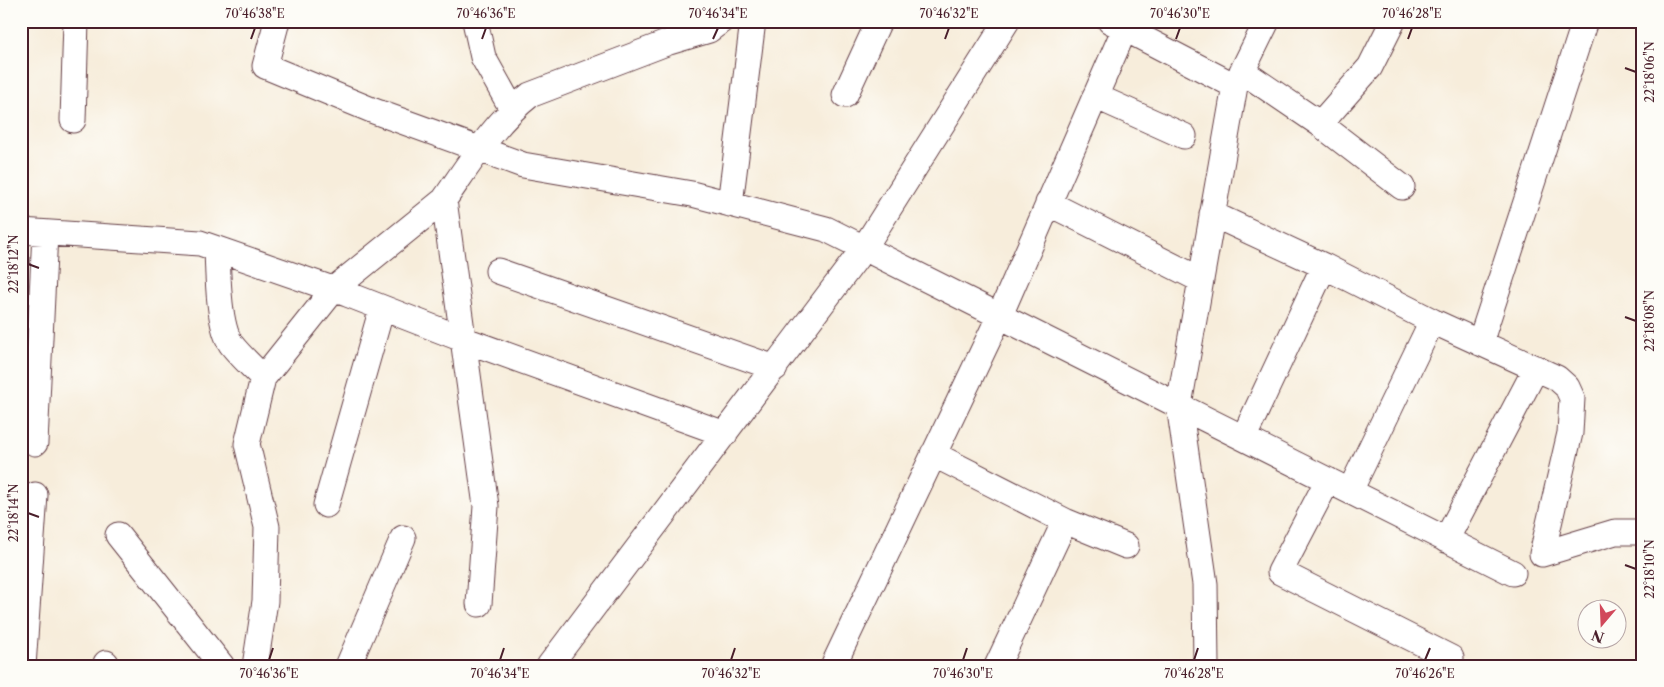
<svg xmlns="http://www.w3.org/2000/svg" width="1664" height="687" font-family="'Libre Caslon Text',serif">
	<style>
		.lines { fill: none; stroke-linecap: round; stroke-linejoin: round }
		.minor-casing { stroke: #643e45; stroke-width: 27 }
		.minor { stroke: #fff; stroke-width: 25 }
		.ticks { fill: none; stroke: #4a1f2b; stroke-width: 2 }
		.neatline { fill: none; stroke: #4a1f2b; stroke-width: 2 }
		.ticks-label { font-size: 12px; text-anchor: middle; fill: #4a1f2b }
	</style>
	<rect width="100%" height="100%" fill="#fdfcf7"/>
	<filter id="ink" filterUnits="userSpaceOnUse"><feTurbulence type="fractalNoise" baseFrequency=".02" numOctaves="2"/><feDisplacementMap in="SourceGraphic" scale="10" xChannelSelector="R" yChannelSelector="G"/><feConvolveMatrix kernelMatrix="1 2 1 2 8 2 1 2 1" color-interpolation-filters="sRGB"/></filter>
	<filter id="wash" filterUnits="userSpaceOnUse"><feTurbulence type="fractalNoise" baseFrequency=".0096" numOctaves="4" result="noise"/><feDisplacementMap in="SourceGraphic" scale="20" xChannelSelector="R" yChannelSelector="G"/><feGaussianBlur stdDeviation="1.12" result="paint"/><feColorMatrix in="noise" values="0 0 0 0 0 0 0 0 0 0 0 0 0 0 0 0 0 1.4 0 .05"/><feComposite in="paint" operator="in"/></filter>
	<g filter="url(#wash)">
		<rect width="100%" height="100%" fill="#f7eddb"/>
	</g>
	<g filter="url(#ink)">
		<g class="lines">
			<g class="minor-casing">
				<path id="minor" d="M277,21L265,66L374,111L523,165L692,194L826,229L1513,573
					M475,21L483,57L512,109
					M1110,21L1235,86L1179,405L1205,584L1206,666
					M1242,71L1320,124L1370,67L1393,21
					M1235,86L1267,21
					M845,95L879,21
					M1095,96L1184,136
					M73,120L76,21
					M1320,124L1402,187
					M444,200C470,163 494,123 530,95L669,42L709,30L721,21
					M1048,203L1201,280
					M730,204L753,21
					M1212,214L1324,266L1432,321
					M21,231L200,243L347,294L465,340L725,434
					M217,249C218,274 218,324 231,344C240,356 253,367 263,378
					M498,271L775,368
					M1480,343L1585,21
					M1244,437L1324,266
					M35,443L45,233
					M933,454L1065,521L997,666
					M1328,480L1280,572L1451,658
					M1350,491L1432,321L1557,378L1567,387L1572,398L1570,433L1542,554L1615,532H1643
					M326,505L382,308
					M1065,521L1126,546
					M118,535L222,666
					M1446,540L1536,368
					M106,663V666
					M23,666L35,495
					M255,666L265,601L267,527L247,444L263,378L334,289L444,200L486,506L479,604
					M348,666L403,538
					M549,666L864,248L1007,21
					M833,666L1000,315L1125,28"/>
			</g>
			<use href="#minor" class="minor"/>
		</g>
	</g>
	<path class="ticks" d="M251,39L255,28M482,39L486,28M713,39L718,28M945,39L949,28M1176,39L1180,28M1408,39L1412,28M1625,68L1636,72M28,264L39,268M1625,317L1636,321M28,513L39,517M1625,565L1636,569M269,660L273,648M500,660L504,648M731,660L735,648M963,660L967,648M1194,660L1198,648M1425,660L1430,648"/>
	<rect width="1664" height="687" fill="none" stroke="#fdfcf7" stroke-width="55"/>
	<g transform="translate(1602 624) rotate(199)"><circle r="24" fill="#fdfcf7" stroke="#b5a4a5"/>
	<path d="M0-4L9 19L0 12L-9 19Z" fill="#d1495b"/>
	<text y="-8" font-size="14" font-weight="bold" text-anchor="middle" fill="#4a1f2b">N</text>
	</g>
	<rect x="28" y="28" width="1608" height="632" class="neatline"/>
	<g class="ticks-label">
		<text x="255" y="18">70°46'38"E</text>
		<text x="486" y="18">70°46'36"E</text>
		<text x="718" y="18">70°46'34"E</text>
		<text x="949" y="18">70°46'32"E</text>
		<text x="1180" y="18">70°46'30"E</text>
		<text x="1412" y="18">70°46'28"E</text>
		<text transform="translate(1650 72) rotate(-90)" y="4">22°18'06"N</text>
		<text transform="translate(14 264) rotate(-90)" y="4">22°18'12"N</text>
		<text transform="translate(1650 321) rotate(-90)" y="4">22°18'08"N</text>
		<text transform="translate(14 513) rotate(-90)" y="4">22°18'14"N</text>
		<text transform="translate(1650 569) rotate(-90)" y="4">22°18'10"N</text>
		<text x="269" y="678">70°46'36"E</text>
		<text x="500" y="678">70°46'34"E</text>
		<text x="731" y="678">70°46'32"E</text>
		<text x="963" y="678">70°46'30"E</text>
		<text x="1194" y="678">70°46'28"E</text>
		<text x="1425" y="678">70°46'26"E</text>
	</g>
</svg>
